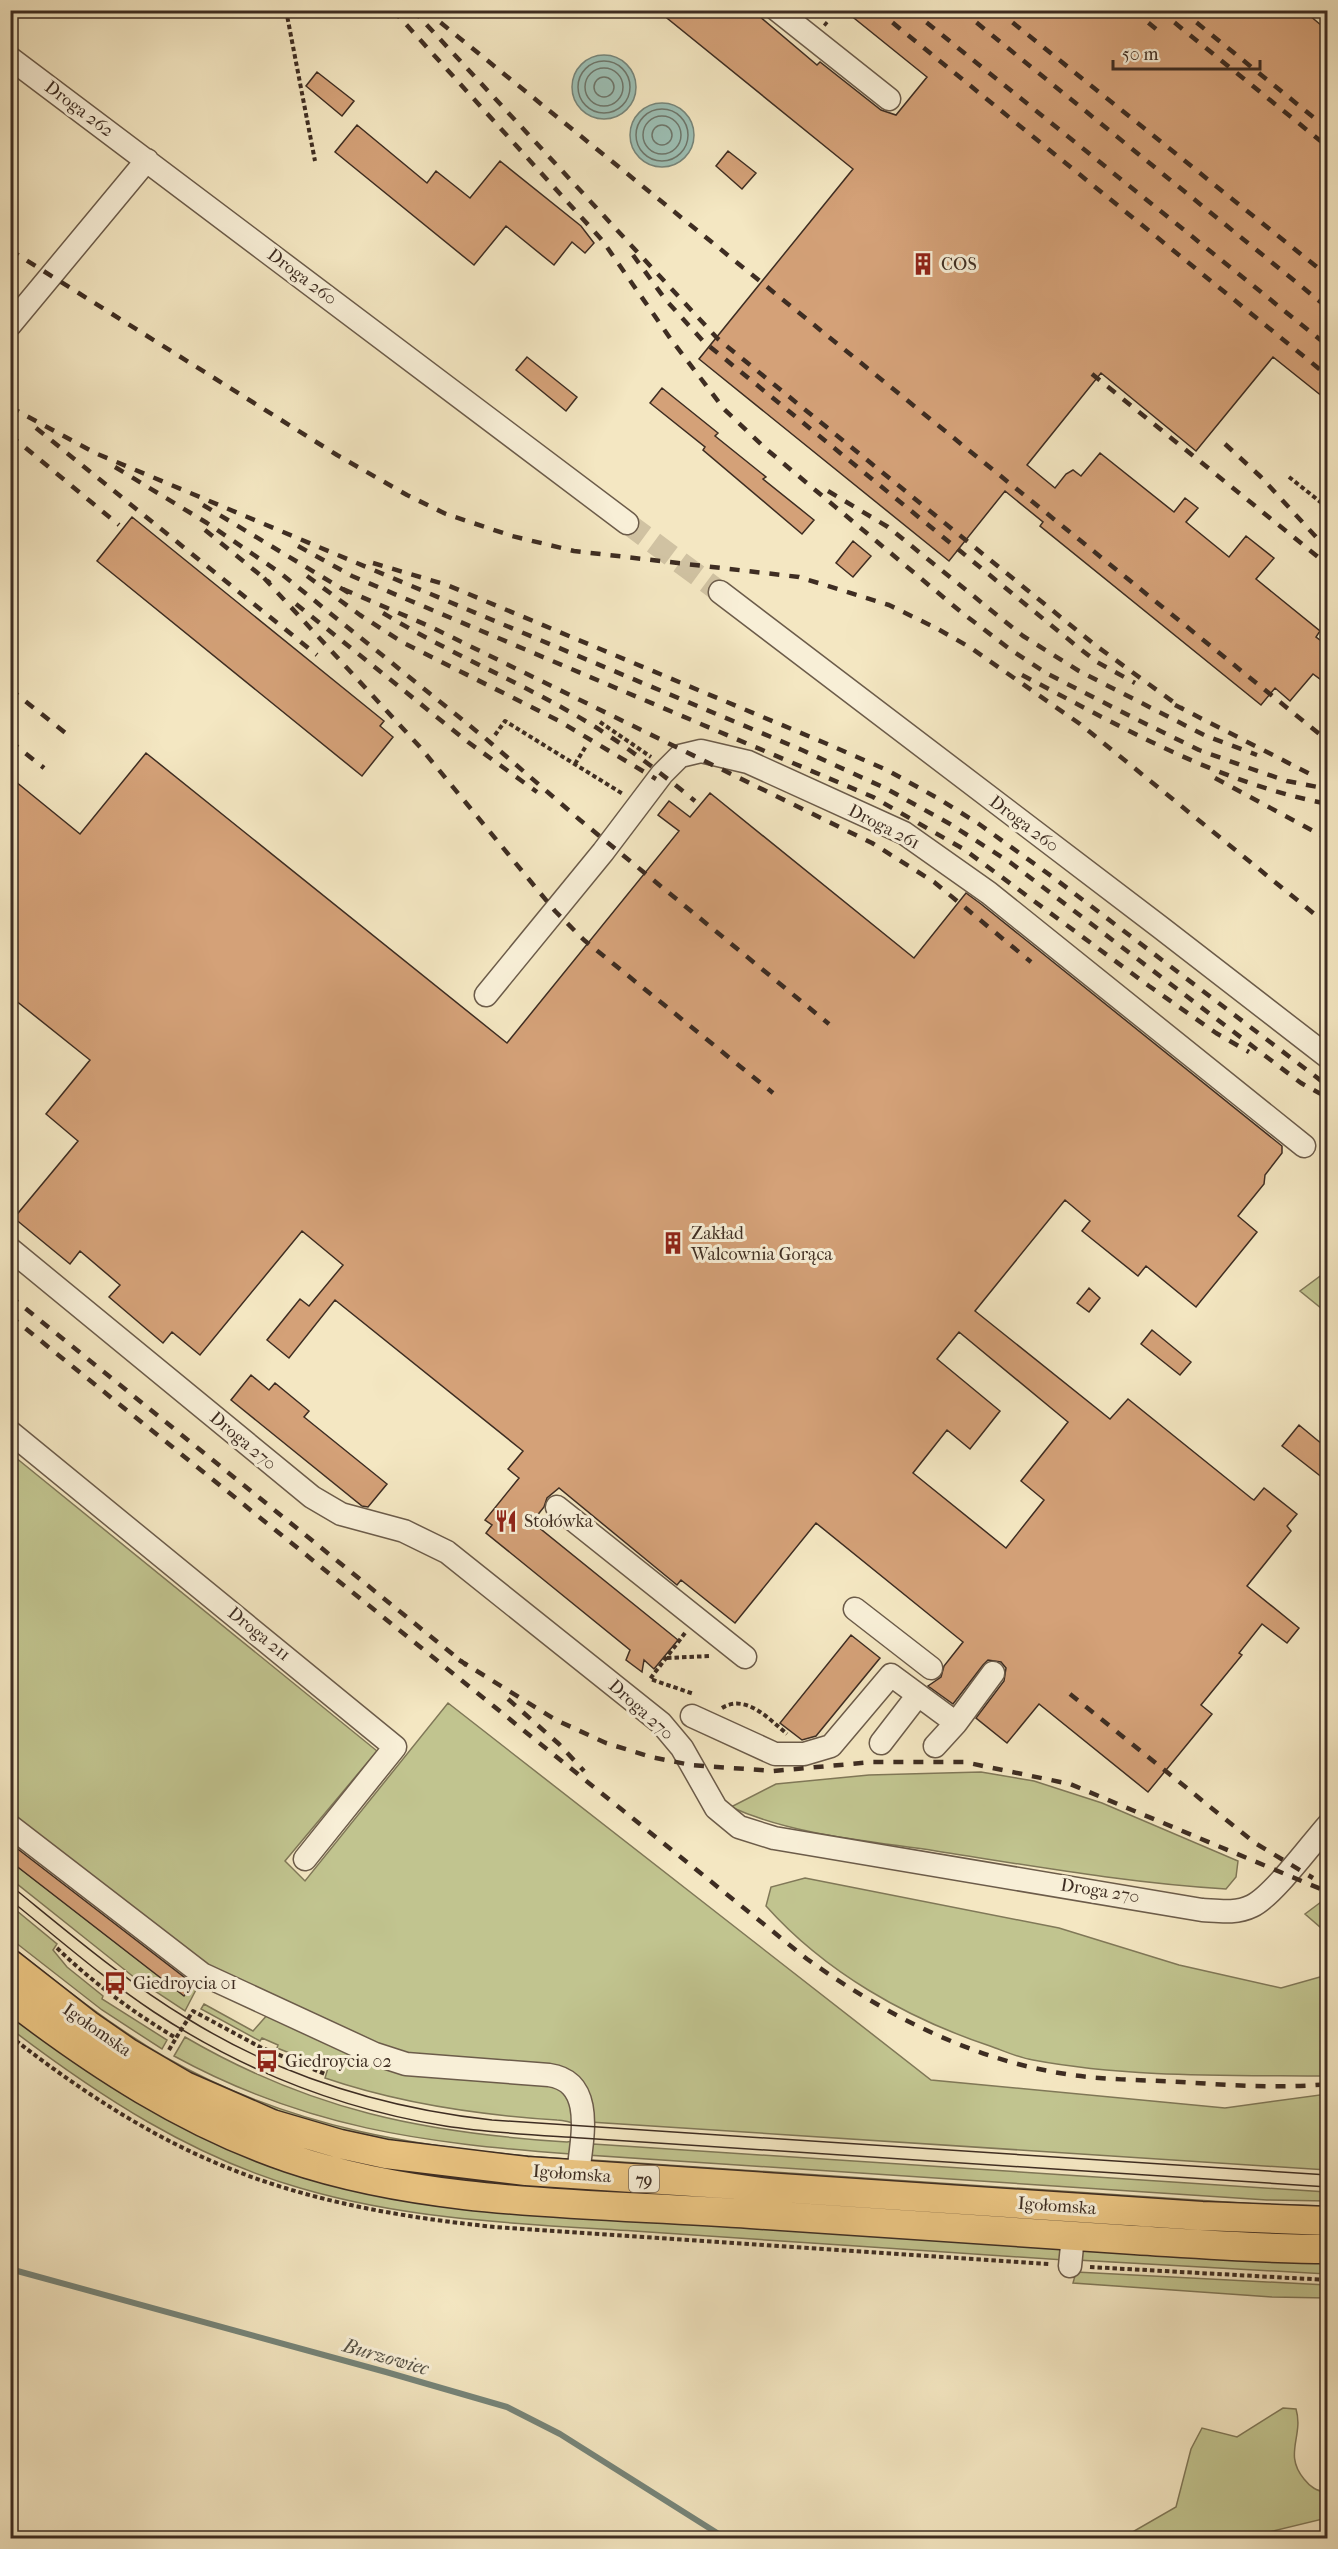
<svg xmlns="http://www.w3.org/2000/svg" width="1338" height="2549" font-family="'IM FELL French Canon',serif">
	<style>
		.green { fill: #c1c48f; stroke: #807858; stroke-width: 1.5 }
		.water { fill: #9cbfb4; stroke: #76857a; stroke-width: 1.5 }
		.lines { fill: none; stroke-linecap: round; stroke-linejoin: round }
		.shore { stroke: #6d766b; stroke-width: 1.5 }
		.stream { stroke: #76857a; stroke-width: 6 }
		.building { fill: #d4a178; stroke: #3e2d22; stroke-width: 1.5; fill-rule: evenodd }
		.minor-tunnel { stroke: #d0c2a2; stroke-width: 22; stroke-dasharray: 22 11; stroke-linecap: butt }
		.minor-casing { stroke: #6c5c4a; stroke-width: 25 }
		.major-casing { stroke: #3e2d22; stroke-width: 31 }
		.path { stroke: #3e2d22; stroke-width: 4; stroke-dasharray: 4.5 3; stroke-linecap: butt }
		.minor { stroke: #f8efd7; stroke-width: 22 }
		.major { stroke: #eac481; stroke-width: 28 }
		.tram { stroke: #3e2d22; stroke-width: 1.5 }
		.rail { stroke: #3e2d22; stroke-width: 4.5; stroke-dasharray: 10 10; stroke-linecap: butt }
		.labels { text-anchor: middle; dominant-baseline: central; stroke-width: 6; stroke-linejoin: round; paint-order: stroke }
		.shield { fill: #f8efd7; stroke: #766758; stroke-width: 1.5 }
		.shield-label { font-size: 16px; font-weight: bold; fill: #3e2d22 }
		.street-label { font-size: 18px; fill: #3e2d22; stroke: #f8efd7 }
		.poi-label { font-size: 18px; fill: #3e2d22; stroke: #f8efd7; text-anchor: start }
		.water-label { font-size: 20px; font-style: italic; fill: #565246; stroke: #f8efd7 }
	</style>
	<rect width="100%" height="100%" fill="#f4e7c2"/>
	<filter id="stains"><feTurbulence type="fractalNoise" baseFrequency=".00333" numOctaves="4"/><feColorMatrix values="0 0 0 0 .2 0 0 0 0 .09 0 0 0 0 .02 0 0 0 .5 -.17"/></filter>
	<radialGradient id="worn" r=".72"><stop offset=".6" stop-color="#630" stop-opacity="0"/><stop offset="1" stop-color="#630" stop-opacity=".3"/></radialGradient>
	<path class="green" d="M1327,1271H1328L1327,1313L1300,1291Z
		M10,1453L377,1751L285,1861L305,1881L448,1703L931,2080L1225,2108L1327,2094V2170L590,2122C590,2100 590,2083 569,2071L398,2055L201,1962L11,1813Z
		M981,1772L1034,1781L1102,1803L1238,1861L1236,1877L1226,1889C1128,1883 1033,1866 936,1851C870,1841 792,1835 731,1807L776,1784L869,1775Z
		M10,1861L183,1995L194,1982L199,1984L185,2011L135,1978L11,1879Z
		M805,1878L1059,1928L1179,1965L1281,1988L1327,1975V2076C1230,2075 1129,2078 1033,2060C1019,2058 1004,2051 990,2046C906,2018 825,1972 766,1906L771,1887Z
		M1321,1902L1327,1904V1933L1305,1914Z
		M11,1906L57,1944L53,1950L67,1967L103,1996L102,1999L167,2040L162,2049L102,2010L11,1939Z
		M10,1945C60,1985 110,2025 165,2057C291,2129 423,2149 566,2159L563,2161C409,2149 285,2132 150,2051C100,2022 56,1984 11,1949Z
		M204,2004L253,2031L269,2013L372,2061L554,2084L569,2099L574,2123C567,2122 565,2120 557,2120C478,2115 401,2104 325,2078L328,2068L277,2048L278,2045L262,2038L260,2041L201,2009Z
		M10,2013L85,2069L137,2102L292,2172L1062,2248L1064,2260C921,2250 777,2241 634,2231C521,2224 408,2220 300,2188C192,2157 99,2096 11,2029Z
		M185,2037C310,2110 424,2133 567,2142L573,2141L571,2154C423,2143 306,2128 174,2056Z
		M593,2144L1327,2192V2201L1267,2200L587,2155Z
		M592,2160L1256,2204L1327,2206V2209L1255,2207L594,2163Z
		M1080,2250L1327,2262V2274L1077,2260Z
		M1076,2272L1327,2285V2298L1272,2297L1073,2283Z
		M1283,2408L1296,2409C1304,2436 1283,2454 1304,2479C1311,2488 1316,2490 1327,2493V2518L1244,2538H1122L1176,2507L1191,2449L1202,2428L1237,2437Z"/>
	<path class="water" d="M572 87a32 32 0 1 1 64 0a32 32 0 1 1-64 0Z
		M630 135a32 32 0 1 1 64 0a32 32 0 1 1-64 0Z"/>
	<g class="lines">
		<path class="shore" d="M578 87a26 26 0 1 1 52 0a26 26 0 1 1-52 0Z
			M585 87a19 19 0 1 1 38 0a19 19 0 1 1-38 0Z
			M594 87a10 10 0 1 1 20 0a10 10 0 1 1-20 0Z
			M636 135a26 26 0 1 1 52 0a26 26 0 1 1-52 0Z
			M643 135a19 19 0 1 1 38 0a19 19 0 1 1-38 0Z
			M652 135a10 10 0 1 1 20 0a10 10 0 1 1-20 0Z"/>
		<path class="stream" d="M10,2269L386,2372L507,2407L560,2434L725,2538"/>
	</g>
	<path class="building" d="M657,10H752L817,65L820,62L881,110L896,115L927,77L844,10H1303L1328,31V401L1273,357L1196,451L1101,373L1027,465L1055,488L1066,474L1073,470L1081,476L1100,453L1174,512L1185,498L1198,508L1186,522L1229,557L1246,536L1274,558L1256,579L1320,631L1316,637L1328,646V685L1313,674L1290,701L1275,688L1261,705L1040,526L1043,522L1005,491L949,561L699,359L853,169Z
		M317,72L354,101L342,116L306,86Z
		M357,125L427,183L436,171L470,198L500,161L581,226L594,243L585,253L572,242L554,265L506,226L474,265L335,152Z
		M728,151L756,173L742,189L716,166Z
		M527,357L577,397L566,411L516,370Z
		M662,388L718,433L715,436L766,477L763,479L814,520L802,534L703,450L705,447L650,403Z
		M132,517L384,721L380,726L393,737L362,776L97,561Z
		M853,541L871,556L853,577L836,563Z
		M146,753L507,1043L679,831L658,815L669,801L690,817L710,793L914,958L966,893L981,904L1282,1146V1153L1265,1175L1264,1184L1238,1216L1257,1232L1196,1307L1146,1266L1138,1276L1082,1231L1090,1221L1065,1200L975,1311L1110,1419L1128,1399L1251,1498L1254,1500L1264,1488L1297,1514L1287,1526L1291,1531L1247,1586L1299,1628L1287,1643L1262,1624L1239,1653L1242,1655L1201,1705L1212,1714L1148,1792L1039,1704L1007,1743L976,1718L1004,1681L1006,1668L1001,1662L988,1660L983,1665L953,1704L928,1686L941,1677L944,1666L963,1642L816,1523L735,1623L681,1580L677,1585L559,1488L547,1498L544,1507L532,1522L678,1640L654,1669L644,1660L642,1672L626,1660L630,1650L486,1533L492,1525L485,1520L519,1478L508,1469L523,1451L335,1300L289,1358L267,1340L300,1299L309,1306L343,1265L302,1231L200,1355L172,1332L163,1343L109,1297L120,1285L80,1251L70,1264L14,1218L78,1141L46,1114L90,1060L10,996V777L80,834ZM959,1332L1068,1422L1021,1481L1044,1500L1006,1548L913,1473L947,1430L970,1449L1000,1411L937,1359Z
		M1089,1288L1100,1298L1089,1312L1077,1303Z
		M1152,1330L1191,1362L1180,1375L1141,1344Z
		M251,1375L269,1390L275,1383L309,1411L304,1417L387,1484L368,1507L362,1506L231,1400Z
		M1299,1425L1328,1449V1482L1282,1446Z
		M851,1635L880,1658L816,1736L802,1740L780,1723Z
		M10,1843L193,1984L184,1996L10,1861Z"/>
	<g class="lines">
		<path class="minor-tunnel" d="M627,523L720,592"/>
		<g class="minor-casing">
			<path id="minor" d="M777,10L889,99
				M10,58L627,523
				M10,325L147,160
				M720,592L1160,927L1328,1057
				M486,995L603,852L662,774L680,756L701,751L748,762L904,833L989,893L1304,1146
				M10,1249L312,1497L341,1514L404,1531L447,1552L661,1723L682,1748L716,1808L739,1827L774,1838L1202,1910C1219,1911 1236,1914 1252,1906C1273,1896 1311,1844 1328,1825
				M10,1432L395,1747L305,1859
				M557,1507L745,1657
				M855,1609L931,1668
				M692,1716L775,1754H804L831,1746L891,1675L956,1723L993,1673
				M881,1743L918,1695
				M935,1746L956,1723
				M10,1826L202,1974L375,2054L406,2064L549,2075C597,2082 581,2141 578,2175
				M1070,2266L1073,2236"/>
		</g>
		<g class="major-casing">
			<path id="major" d="M10,1964L88,2025L127,2052L185,2086L272,2124L340,2144L386,2154L526,2171L1202,2216L1328,2221
				M10,1998C96,2064 186,2123 289,2158C433,2207 601,2203 751,2214C879,2223 1007,2232 1135,2240C1199,2244 1263,2249 1328,2249"/>
		</g>
		<path class="path" d="M286,10L315,161
			M1289,477L1328,508
			M600,722L651,757
			M495,735L505,721L623,794
			M575,764L586,746
			M685,1633L650,1679L694,1694
			M667,1658L710,1656
			M722,1708C746,1693 770,1720 787,1734
			M57,1948C92,1982 134,2013 176,2038L193,2011L260,2047L325,2074
			M10,2036C80,2091 158,2142 241,2173C323,2204 408,2218 495,2227L1049,2264
			M169,2050L176,2038
			M1090,2267L1328,2280"/>
		<use href="#minor" class="minor"/>
		<use href="#major" class="major"/>
		<path class="tram" d="M10,1885C68,1932 125,1981 188,2019C280,2076 385,2108 492,2120L1328,2175
			M10,1900C58,1938 104,1979 154,2012C242,2070 341,2109 445,2126C490,2133 536,2135 581,2138L1328,2187"/>
		<path class="rail" d="M393,10L602,240L670,338L724,409L765,448L961,612L1011,650L1046,673L1132,717L1199,750L1249,768L1287,781L1328,789
			M413,10L718,339L1095,645L1183,709
			M425,10L1328,741
			M809,10L827,25
			M877,10L1328,376
			M911,10L1328,346
			M961,10L1328,308
			M997,10L1328,276
			M1133,10L1156,29
			M1159,10L1328,147
			M1181,10L1328,129
			M10,250L337,455L407,495L446,514L512,536L574,551L799,577L889,605L938,629L971,648L1080,724L1328,925
			M633,255L665,299L703,341L1079,648L1097,662L1135,683
			M1092,374L1328,565
			M10,407L95,453L802,750L887,789L950,824L1011,863L1301,1083L1328,1098
			M36,428L317,655
			M10,435L119,525
			M1225,444L1261,477L1328,550
			M115,467L207,523L279,572L485,738L580,820L829,1024
			M828,491L888,527L1023,636L1079,671L1206,736L1257,755
			M203,505L349,593
			M205,530L270,583
			M298,546L352,576L873,797L965,850L1149,986L1216,1033L1249,1052
			M373,563L447,585L825,743L887,770L939,799L979,824L1054,878L1328,1086
			M307,576L360,615L402,642L559,721L656,779
			M264,578L420,747L555,911L584,940L773,1093
			M343,589L429,626L872,843L934,882L1031,962
			M296,604L468,742L537,792
			M383,613C445,651 513,679 577,716C619,740 657,770 695,801
			M1022,675C1122,727 1215,782 1328,804
			M10,689L68,735
			M1175,705L1310,774
			M10,741L44,768
			M1215,778L1328,839
			M10,1296L466,1665
			M10,1316L807,1959C887,2016 974,2061 1072,2075C1108,2080 1145,2080 1181,2082C1230,2085 1279,2089 1328,2084
			M459,1660L556,1720L606,1743L651,1757L691,1765L773,1771L873,1762H964L1070,1784L1328,1892
			M1070,1694L1255,1843L1313,1878
			M508,1699L559,1744L584,1771"/>
	</g>
	<defs>
		<g id="building-bare" transform="scale(1.8)"><path d="M-4-6H4V6H1V3H-1V6H-4ZM-2.5-4.3h1.7v1.8h-1.7ZM.8-4.3h1.7v1.8H.8ZM-2.5-1h1.7V.8h-1.7ZM.8-1h1.7V.8H.8Z" fill="#8f2418" stroke="#f8efd7" stroke-width="2.5" paint-order="stroke"/></g>
		<g id="restaurant-bare" transform="scale(1.8)"><path d="M-5-6h1v4h1v-4h1v4h1v-4h1v5L-1.5 .5V6h-2V.5L-5-1ZM5-6V6H3V1.5H1.5Q1.5-4 5-6Z" fill="#8f2418" stroke="#f8efd7" stroke-width="2.5" paint-order="stroke"/></g>
		<g id="bus-bare" transform="scale(1.8)"><path d="M-5-6H5V4H4V6H2V4H-2V6H-4V4H-5ZM-3.5-4V0h7V-4ZM-3.5 1.2v1.5H-2V1.2ZM2 1.2v1.5H3.5V1.2Z" fill="#8f2418" stroke="#f8efd7" stroke-width="2.5" paint-order="stroke"/></g>
	</defs>
	<g fill-rule="evenodd">
		<use href="#building-bare" x="923" y="264"/>
		<use href="#building-bare" x="673" y="1243"/>
		<use href="#restaurant-bare" x="506" y="1521"/>
		<use href="#bus-bare" x="115" y="1983"/>
		<use href="#bus-bare" x="267" y="2061"/>
	</g>
	<g class="labels">
		<rect class="shield" x="629" y="2166" width="30" height="26" rx="4.5"/>
		<g class="shield-label">
			<text x="644" y="2179">79</text>
		</g>
		<g class="street-label">
			<text transform="translate(79 109) rotate(37)">Droga 262</text>
			<text transform="translate(302 277) rotate(37)">Droga 260</text>
			<text transform="translate(1024 824) rotate(37)">Droga 260</text>
			<text transform="translate(884 827) rotate(27)">Droga 261</text>
			<text transform="translate(243 1441) rotate(40)">Droga 270</text>
			<text transform="translate(259 1634) rotate(39)">Droga 211</text>
			<text transform="translate(641 1710) rotate(42)">Droga 270</text>
			<text transform="translate(1100 1891) rotate(9)">Droga 270</text>
			<text transform="translate(97 2030) rotate(35)">Igołomska</text>
			<text transform="translate(572 2174) rotate(4)">Igołomska</text>
			<text transform="translate(1057 2206) rotate(4)">Igołomska</text>
		</g>
		<g class="poi-label">
			<text x="941" y="264">COS</text>
			<text x="691" y="1233">Zakład<tspan x="691" dy="21">Walcownia Gorąca</tspan></text>
			<text x="524" y="1521">Stołówka</text>
			<text x="133" y="1983">Giedroycia 01</text>
			<text x="285" y="2061">Giedroycia 02</text>
		</g>
		<g class="water-label">
			<text transform="translate(386 2357) rotate(16)">Burzowiec</text>
		</g>
	</g>
	<rect width="1338" height="2549" fill="none" stroke="#f4e7c2" stroke-width="36"/>
	<rect x="12" y="12" width="1314" height="2525" fill="none" stroke="#3e2d22" stroke-width="3"/>
	<rect x="18" y="18" width="1302" height="2513" fill="none" stroke="#3e2d22" stroke-width="1.5"/>
	<path d="M1113 60v9h147v-9" fill="none" stroke="#3e2d22" stroke-width="3"/>
	<text x="1122" y="60" font-size="18" fill="#3e2d22" stroke="#f8efd7" stroke-width="4.5" paint-order="stroke">50 m</text>
	<rect width="100%" height="100%" filter="url(#stains)"/>
	<rect width="100%" height="100%" fill="url(#worn)"/>
</svg>
